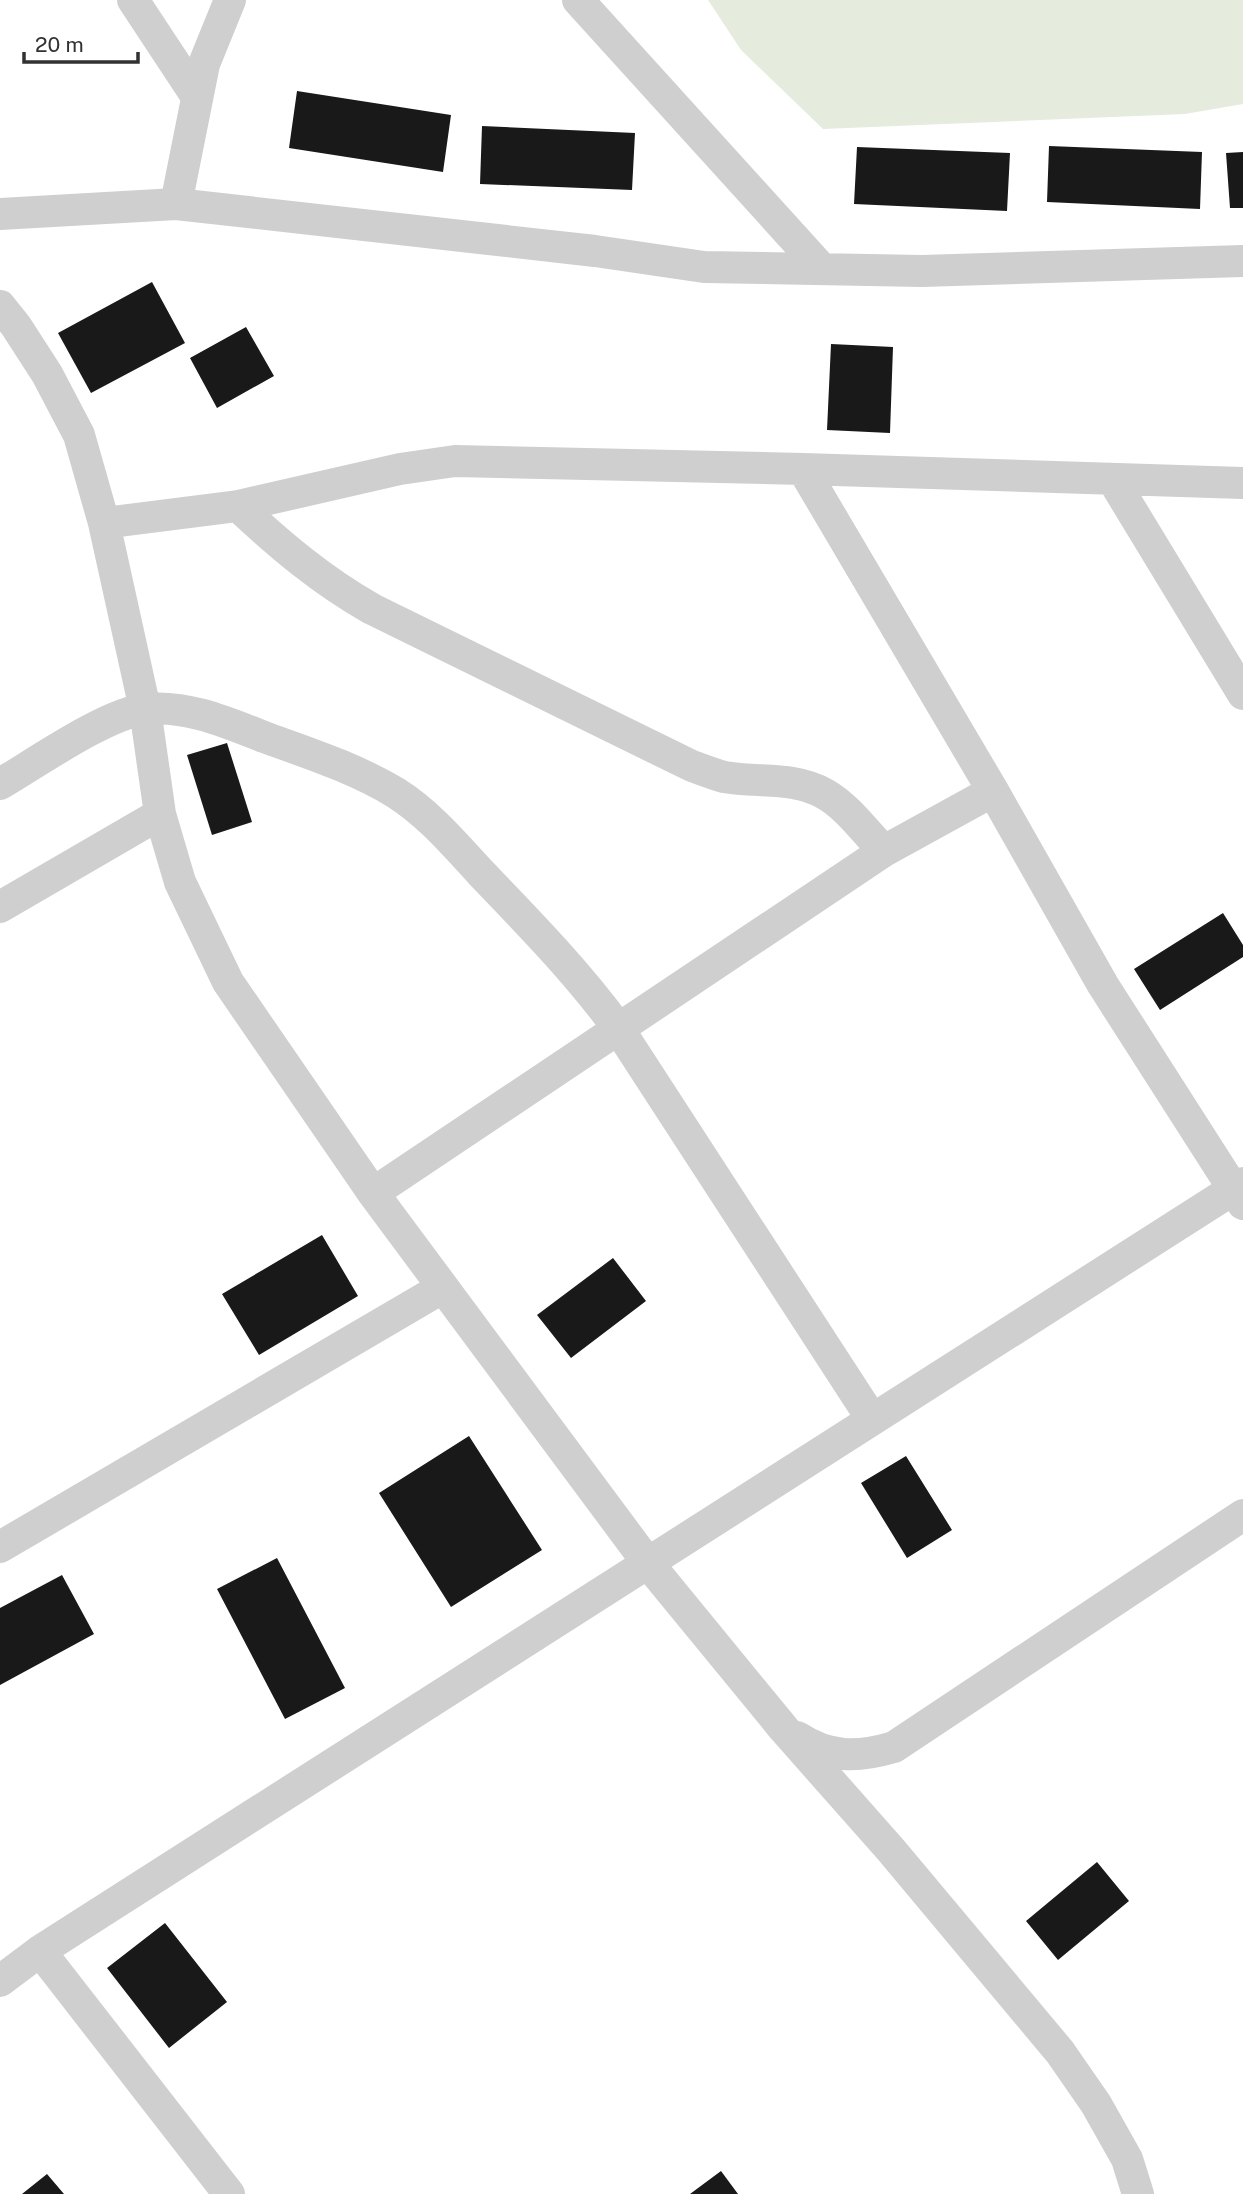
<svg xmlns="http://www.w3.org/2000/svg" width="1243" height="2194" font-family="'Public Sans',sans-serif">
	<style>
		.green { fill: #e5ecde }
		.building { fill: #191919 }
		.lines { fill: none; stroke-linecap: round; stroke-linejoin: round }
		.street { stroke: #cfcfcf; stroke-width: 32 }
	</style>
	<rect width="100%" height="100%" fill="#fff"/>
	<path class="green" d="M708,0H1243V104L1185,114L823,129L741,50Z"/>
	<path class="building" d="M297,91L451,115L443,172L289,148Z
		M482,126L635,133L632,190L480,184Z
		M1049,146L1202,152L1200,209L1047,202Z
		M857,147L1010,153L1007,211L854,204Z
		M1243,152V208H1230L1226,153Z
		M152,282L185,343L91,393L58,333Z
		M246,327L274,376L217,408L190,358Z
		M831,344L893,347L890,433L827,430Z
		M227,743L252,822L212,835L187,755Z
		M1223,913L1243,945V957L1160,1010L1134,969Z
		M322,1235L358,1296L259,1355L222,1294Z
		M613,1258L646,1301L571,1358L537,1315Z
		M469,1436L542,1550L451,1607L379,1493Z
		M906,1456L952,1530L907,1558L861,1483Z
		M277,1558L345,1688L285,1719L217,1589Z
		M62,1575L94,1634L0,1685V1608Z
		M1097,1862L1129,1901L1058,1960L1026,1921Z
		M165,1923L227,2002L169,2048L107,1968Z
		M721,2171L738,2194H690Z
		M47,2174L64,2194H22Z"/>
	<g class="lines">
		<path class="street" d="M133,0L197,97
			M578,0L822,269
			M176,204L204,64L230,0
			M0,214L176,204L595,251L704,267L922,271L1243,261
			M0,306L16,326L47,374L79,435L104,523L145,709L160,814L180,882L228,982L373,1193L647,1562L784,1729L891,1850L1060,2052L1096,2104L1127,2159L1138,2194
			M803,469L993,791L1103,985L1243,1204
			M1113,480L1243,694
			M238,506C281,546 321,580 372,609L692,766C703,770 713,774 724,777C757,783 794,776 825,794C848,807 866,833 884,851
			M104,523L238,506L400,469L455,461L803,469L1243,483
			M0,784C36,763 107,713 146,709C187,705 226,722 264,737C308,753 355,768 396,793C428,813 455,845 481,873C529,923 577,972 618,1028L872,1419
			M0,907L160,814
			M373,1193L884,851L993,791
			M0,1547L442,1288
			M797,1737C829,1758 857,1758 894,1747L1243,1515
			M40,1951L229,2194
			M0,1981L40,1951L1243,1183"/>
	</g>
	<path d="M24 52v10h114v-10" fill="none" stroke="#323232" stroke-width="3.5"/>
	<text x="35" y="52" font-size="21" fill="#323232" stroke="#ffffff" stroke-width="5" paint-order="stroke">20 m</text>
</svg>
